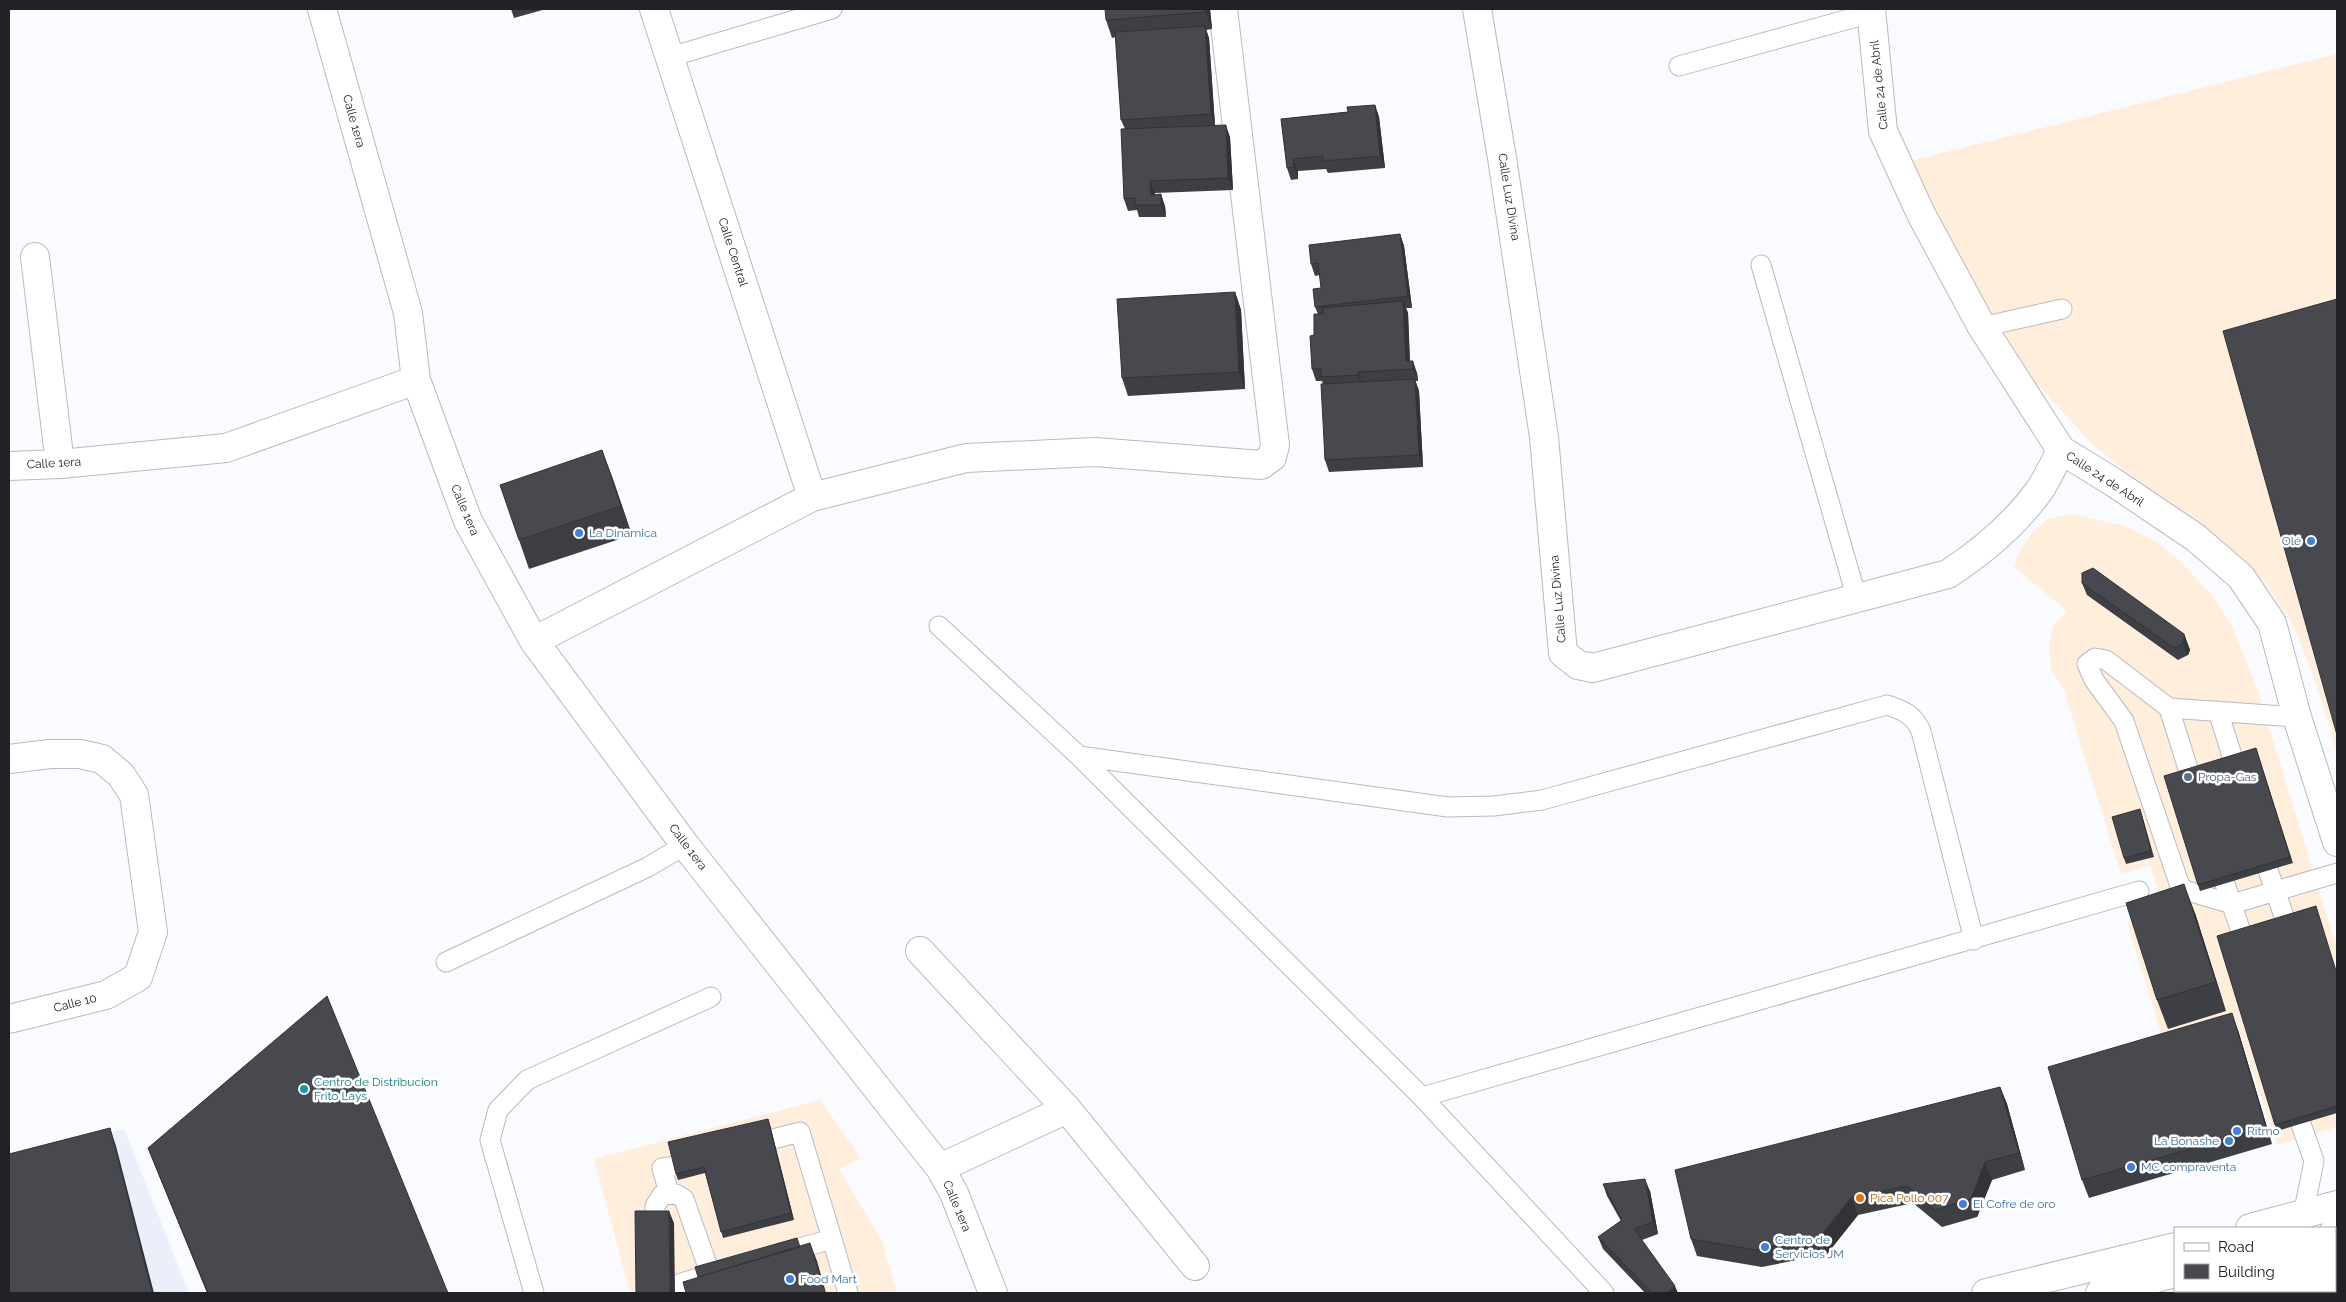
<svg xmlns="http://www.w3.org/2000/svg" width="2346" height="1302" font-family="Raleway,sans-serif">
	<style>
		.commercial { fill: #ffeedc }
		.built { fill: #eaeffa }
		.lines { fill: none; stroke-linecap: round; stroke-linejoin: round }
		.lane-casing { stroke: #b7bac0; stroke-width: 21 }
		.street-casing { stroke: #b7bac0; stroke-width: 30 }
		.secondary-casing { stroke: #b7bac0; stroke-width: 30 }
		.primary-casing { stroke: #b7bac0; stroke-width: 30 }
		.lane { stroke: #fff; stroke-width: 19 }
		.street { stroke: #fff; stroke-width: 28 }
		.secondary { stroke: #fff; stroke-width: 28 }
		.primary { stroke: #fff; stroke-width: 28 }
		.wall { fill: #3d3f44 }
		.shaded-wall { fill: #323337 }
		.building { fill: #47494f; stroke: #323337 }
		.shop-dot { fill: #3f7fe0; stroke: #fff; stroke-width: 2 }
		.service-dot { fill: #5c6f8a; stroke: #fff; stroke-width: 2 }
		.culture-dot { fill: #0f9aa8; stroke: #fff; stroke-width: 2 }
		.food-dot { fill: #e8710a; stroke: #fff; stroke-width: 2 }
		.labels { text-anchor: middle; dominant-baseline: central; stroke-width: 5; stroke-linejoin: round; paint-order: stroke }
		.street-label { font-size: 12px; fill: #212225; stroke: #fff }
		.shop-label { font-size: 12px; fill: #366cbe; stroke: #fff; text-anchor: start }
		.service-label { font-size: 12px; fill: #4e5e75; stroke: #fff; text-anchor: start }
		.culture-label { font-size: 12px; fill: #0d838f; stroke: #fff; text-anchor: start }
		.food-label { font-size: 12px; fill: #c56008; stroke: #fff; text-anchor: start }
	</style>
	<rect width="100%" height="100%" fill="#f9fbff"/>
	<path class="commercial" d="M2337,54V753L2314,677L2294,627L2265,582L2223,545L2160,499L2092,444L2029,375L2001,334L1910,161Z
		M2072,514L2125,526L2157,542L2181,562L2211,594L2230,622L2256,685L2337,949V1127L2277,1145L2234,1017L2163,1039L2127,923L2165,911L2150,865L2121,874L2064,690L2051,669L2049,645L2053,626L2067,611L2014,567L2020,550L2032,533L2048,519Z
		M820,1100L861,1158L839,1169L882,1241L897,1293H630L594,1159Z"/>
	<path class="built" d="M124,1129L189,1293H9V1161Z"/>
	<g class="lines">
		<g class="lane-casing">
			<path id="lane" d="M670,57L832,9
				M1679,66L1871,13
				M1761,265L1857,599
				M1982,327L2062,309
				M939,626L1079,756L1422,1097L1604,1293
				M2169,708L2106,660L2095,658L2087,664L2094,680L2124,721L2181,889L2232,904L2337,873
				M2218,711L2234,762
				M1079,756L1448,807L1494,806L1542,800L1887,705C1903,710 1914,715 1921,731L1974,940
				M2190,775L2169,708L2297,717
				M2268,870L2286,922
				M2225,884L2242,935
				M446,962L648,867L685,845
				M1422,1097L2139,891
				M773,1139L800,1132L832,1239
				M669,1193L662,1168L674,1166
				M655,1223V1206L662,1195L676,1194L684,1199L709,1270
				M2301,1225L2314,1161L2301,1124
				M800,1248L832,1239L848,1293
				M534,1293L490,1140L498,1110L527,1080L711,997
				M682,1293L681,1283L699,1278"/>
		</g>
		<g class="street-casing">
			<path id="street" d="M322,9L408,313L416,380L468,521L534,641L685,845L940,1168L954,1193L993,1293
				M654,9L812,497
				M1477,9L1502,158L1544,437L1563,653L1578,665L1593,668L1948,574C1983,551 2014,525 2039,491C2047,479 2054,464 2061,450
				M1871,9L1883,131L1921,214L1982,327L2061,450L2113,482L2196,538L2241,577L2272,623L2297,717L2337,842
				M35,257L60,464
				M9,466L60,464L226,448L416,380
				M534,641L812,497L966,458L1095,452L1261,465L1272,457L1275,445L1223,9
				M9,759L50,754H80L102,759L121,775L134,795L153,932L138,977L106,995L9,1019
				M920,951L1067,1109L940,1168
				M1067,1109L1195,1266"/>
		</g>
		<g class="secondary-casing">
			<path id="secondary" d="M2250,1228L2337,1205
				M1986,1293L2175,1247"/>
		</g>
		<g class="primary-casing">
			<path id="primary" d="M2335,1230L2337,1229
				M2100,1293L2175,1273"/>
		</g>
		<use href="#lane" class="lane"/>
		<use href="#street" class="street"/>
		<use href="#secondary" class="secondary"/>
		<use href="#primary" class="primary"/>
	</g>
	<path class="wall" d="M511,9H546L514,18Z
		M1210,9L1212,29L1206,30L1209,38L1215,126L1230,137L1233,190L1155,193V194L1165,206L1166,217H1139L1137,210L1128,211L1124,199L1125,129L1121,120L1116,37L1112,38L1106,20Z
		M1375,105L1379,117L1385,168L1328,173L1326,169L1298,171V179L1291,180L1287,168L1281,119L1348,112Z
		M1400,234L1404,246L1412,308H1406L1408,313L1410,361L1417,373L1418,381H1415L1419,391L1423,467L1329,472L1325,460L1323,384L1322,381H1316L1312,369L1314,335L1318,314L1315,307L1321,288L1320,275L1315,276L1311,264Z
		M1235,292L1241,310L1245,389L1128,396L1122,378Z
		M602,450L632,535L529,569L519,540Z
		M2082,583L2184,634L2190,650L2188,655L2178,660L2087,595Z
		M2256,748L2293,863L2200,891L2198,885Z
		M2142,815L2154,857L2126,864L2124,858Z
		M2195,913L2226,1011L2168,1029L2157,1000Z
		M2337,973V1113L2277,1131L2275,1125Z
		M2238,1030L2272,1144L2089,1198L2082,1180Z
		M2000,1087L2007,1104L2025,1170L1992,1180L1977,1217L1942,1227L1913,1203L1858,1215L1827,1254L1762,1267L1697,1256L1691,1239Z
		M768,1119L770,1125L794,1220L723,1238L705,1173L678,1180L676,1174Z
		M148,1148L448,1293H207L155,1166Z
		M1603,1184L1650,1191L1658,1234L1642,1240L1678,1293H1645L1603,1249L1598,1237L1621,1221L1607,1196Z"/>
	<path class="shaded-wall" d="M1205,9H1210L1212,29L1205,12Z
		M1205,26L1209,38L1215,126L1211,114Z
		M1375,105L1379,117L1385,168L1380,156Z
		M1226,125L1230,137L1233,190L1228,178Z
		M1293,159L1298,171V179L1294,167Z
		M1150,181L1155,193V205L1151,195Z
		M1161,194L1165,206L1166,217L1161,205Z
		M1400,234L1404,246L1412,308L1408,296Z
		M1235,292L1241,310L1245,389L1239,372Z
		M1403,301L1408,313L1410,369L1406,361Z
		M1413,361L1417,373L1418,381L1413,369Z
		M1358,372L1362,384V387L1358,375Z
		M1415,379L1419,391L1423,467L1419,455Z
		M602,450L613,479L632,535L621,506Z
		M2184,634L2190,650L2188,655L2183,643Z
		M2184,884L2195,913L2226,1011L2216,982Z
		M2232,1013L2238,1030L2272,1144L2266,1127Z
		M2000,1087L2007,1104L2025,1170L2019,1153Z
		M768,1119L770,1125L794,1220L791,1213Z
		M110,1128L116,1146L154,1293H152Z
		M1985,1162L1992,1180L1977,1217L1971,1199Z
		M1645,1179L1650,1191L1658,1234L1653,1222Z
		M1851,1198L1858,1215L1827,1254L1821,1236Z
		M669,1211L674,1223L675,1293H670Z
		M810,1243L817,1261L826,1293H825Z
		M1675,1286L1678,1293H1667Z"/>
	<path class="building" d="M1105,9H1205V12L1106,20Z
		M1205,26L1211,114L1121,120L1115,32Z
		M1375,105L1380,156L1323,161V156L1293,159L1294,167L1287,168L1281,119L1348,112L1347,107Z
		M1226,125L1228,178L1150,181L1151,195L1161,194V205H1135V198L1124,199L1121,129Z
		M1400,234L1408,296L1315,307L1313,289L1321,288L1318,263L1311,264L1309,245Z
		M1235,292L1239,372L1122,378L1117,299Z
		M2337,299V735L2223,331Z
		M1403,301L1406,361H1413V369L1358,372V375L1321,377V369H1312L1310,336L1314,335V314H1323V308Z
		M1415,379L1419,455L1325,460L1321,384Z
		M602,450L621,506L519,540L500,485Z
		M2093,568L2184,634L2185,638L2183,643L2174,648L2082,583V573Z
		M2256,748L2290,857L2198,885L2164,776Z
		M2140,809L2151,851L2124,858L2112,817Z
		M2184,884L2216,982L2157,1000L2126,903Z
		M2316,906L2337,974V1106L2275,1125L2217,936Z
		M327,996L448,1293H208L148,1148Z
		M2232,1013L2266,1127L2082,1180L2048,1067Z
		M2000,1087L2019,1153L1985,1162L1971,1199L1935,1210L1907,1186L1851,1198L1821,1236L1756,1250L1691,1239L1675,1170Z
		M768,1119L791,1213L721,1232L704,1167L676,1174L668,1142Z
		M110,1128L152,1293H9V1154Z
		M1645,1179L1653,1222L1634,1229L1675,1286L1667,1293H1652L1598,1237L1622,1220L1603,1184Z
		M635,1211H669L670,1293H636Z
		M797,1238L800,1247L698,1277L695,1267Z
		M810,1243L825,1293H686L683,1282Z"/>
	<g class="shop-dot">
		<circle cx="579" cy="533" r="5"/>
		<circle cx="2311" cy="541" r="5"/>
		<circle cx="2237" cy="1131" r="5"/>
		<circle cx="2229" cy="1141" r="5"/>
		<circle cx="2131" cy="1167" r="5"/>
		<circle cx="1963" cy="1204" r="5"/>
		<circle cx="1765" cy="1247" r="5"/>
		<circle cx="790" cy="1279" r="5"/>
	</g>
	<circle class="service-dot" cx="2188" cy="777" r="5"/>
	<circle class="culture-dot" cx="304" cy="1089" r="5"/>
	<circle class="food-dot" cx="1860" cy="1198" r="5"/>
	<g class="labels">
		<g class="street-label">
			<text transform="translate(1879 85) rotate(-96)">Calle 24 de Abril</text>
			<text transform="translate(354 121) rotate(74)">Calle 1era</text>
			<text transform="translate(1509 197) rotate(81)">Calle Luz Divina</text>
			<text transform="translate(733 252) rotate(72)">Calle Central</text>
			<text transform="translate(54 463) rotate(-3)">Calle 1era</text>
			<text transform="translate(2105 479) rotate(33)">Calle 24 de Abril</text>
			<text transform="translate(465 510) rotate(67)">Calle 1era</text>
			<text transform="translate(1558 599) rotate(-95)">Calle Luz Divina</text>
			<text transform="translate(688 847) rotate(53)">Calle 1era</text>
			<text transform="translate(75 1003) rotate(-14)">Calle 10</text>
			<text transform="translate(957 1206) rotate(67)">Calle 1era</text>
		</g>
		<g class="shop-label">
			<text x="589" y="533">La Dinamica</text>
			<text x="2301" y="541" text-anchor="end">Olé</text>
			<text x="2247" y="1131">Ritmo</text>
			<text x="2219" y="1141" text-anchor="end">La Bonashe</text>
			<text x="2141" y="1167">MC compraventa</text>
			<text x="1973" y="1204">El Cofre de oro</text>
			<text x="1775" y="1240">Centro de<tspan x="1775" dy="14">Servicios JM</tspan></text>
			<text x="800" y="1279">Food Mart</text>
		</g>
		<g class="service-label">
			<text x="2198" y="777">Propa-Gas</text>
		</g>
		<g class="culture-label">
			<text x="314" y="1082">Centro de Distribucion<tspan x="314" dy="14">Frito Lays</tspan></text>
		</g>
		<g class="food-label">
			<text x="1870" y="1198">Pica Pollo 007</text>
		</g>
	</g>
	<rect width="2346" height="1302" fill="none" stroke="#212225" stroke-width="20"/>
	<rect x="2174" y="1227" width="162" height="65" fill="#ffffff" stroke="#a6a7a8"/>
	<rect x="2184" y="1243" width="25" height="8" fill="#ffffff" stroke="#a6a7a8"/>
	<text x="2218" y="1252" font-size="15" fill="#212225">Road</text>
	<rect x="2184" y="1264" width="25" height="15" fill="#47494f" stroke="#a6a7a8"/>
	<text x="2218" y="1277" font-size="15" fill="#212225">Building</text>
</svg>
